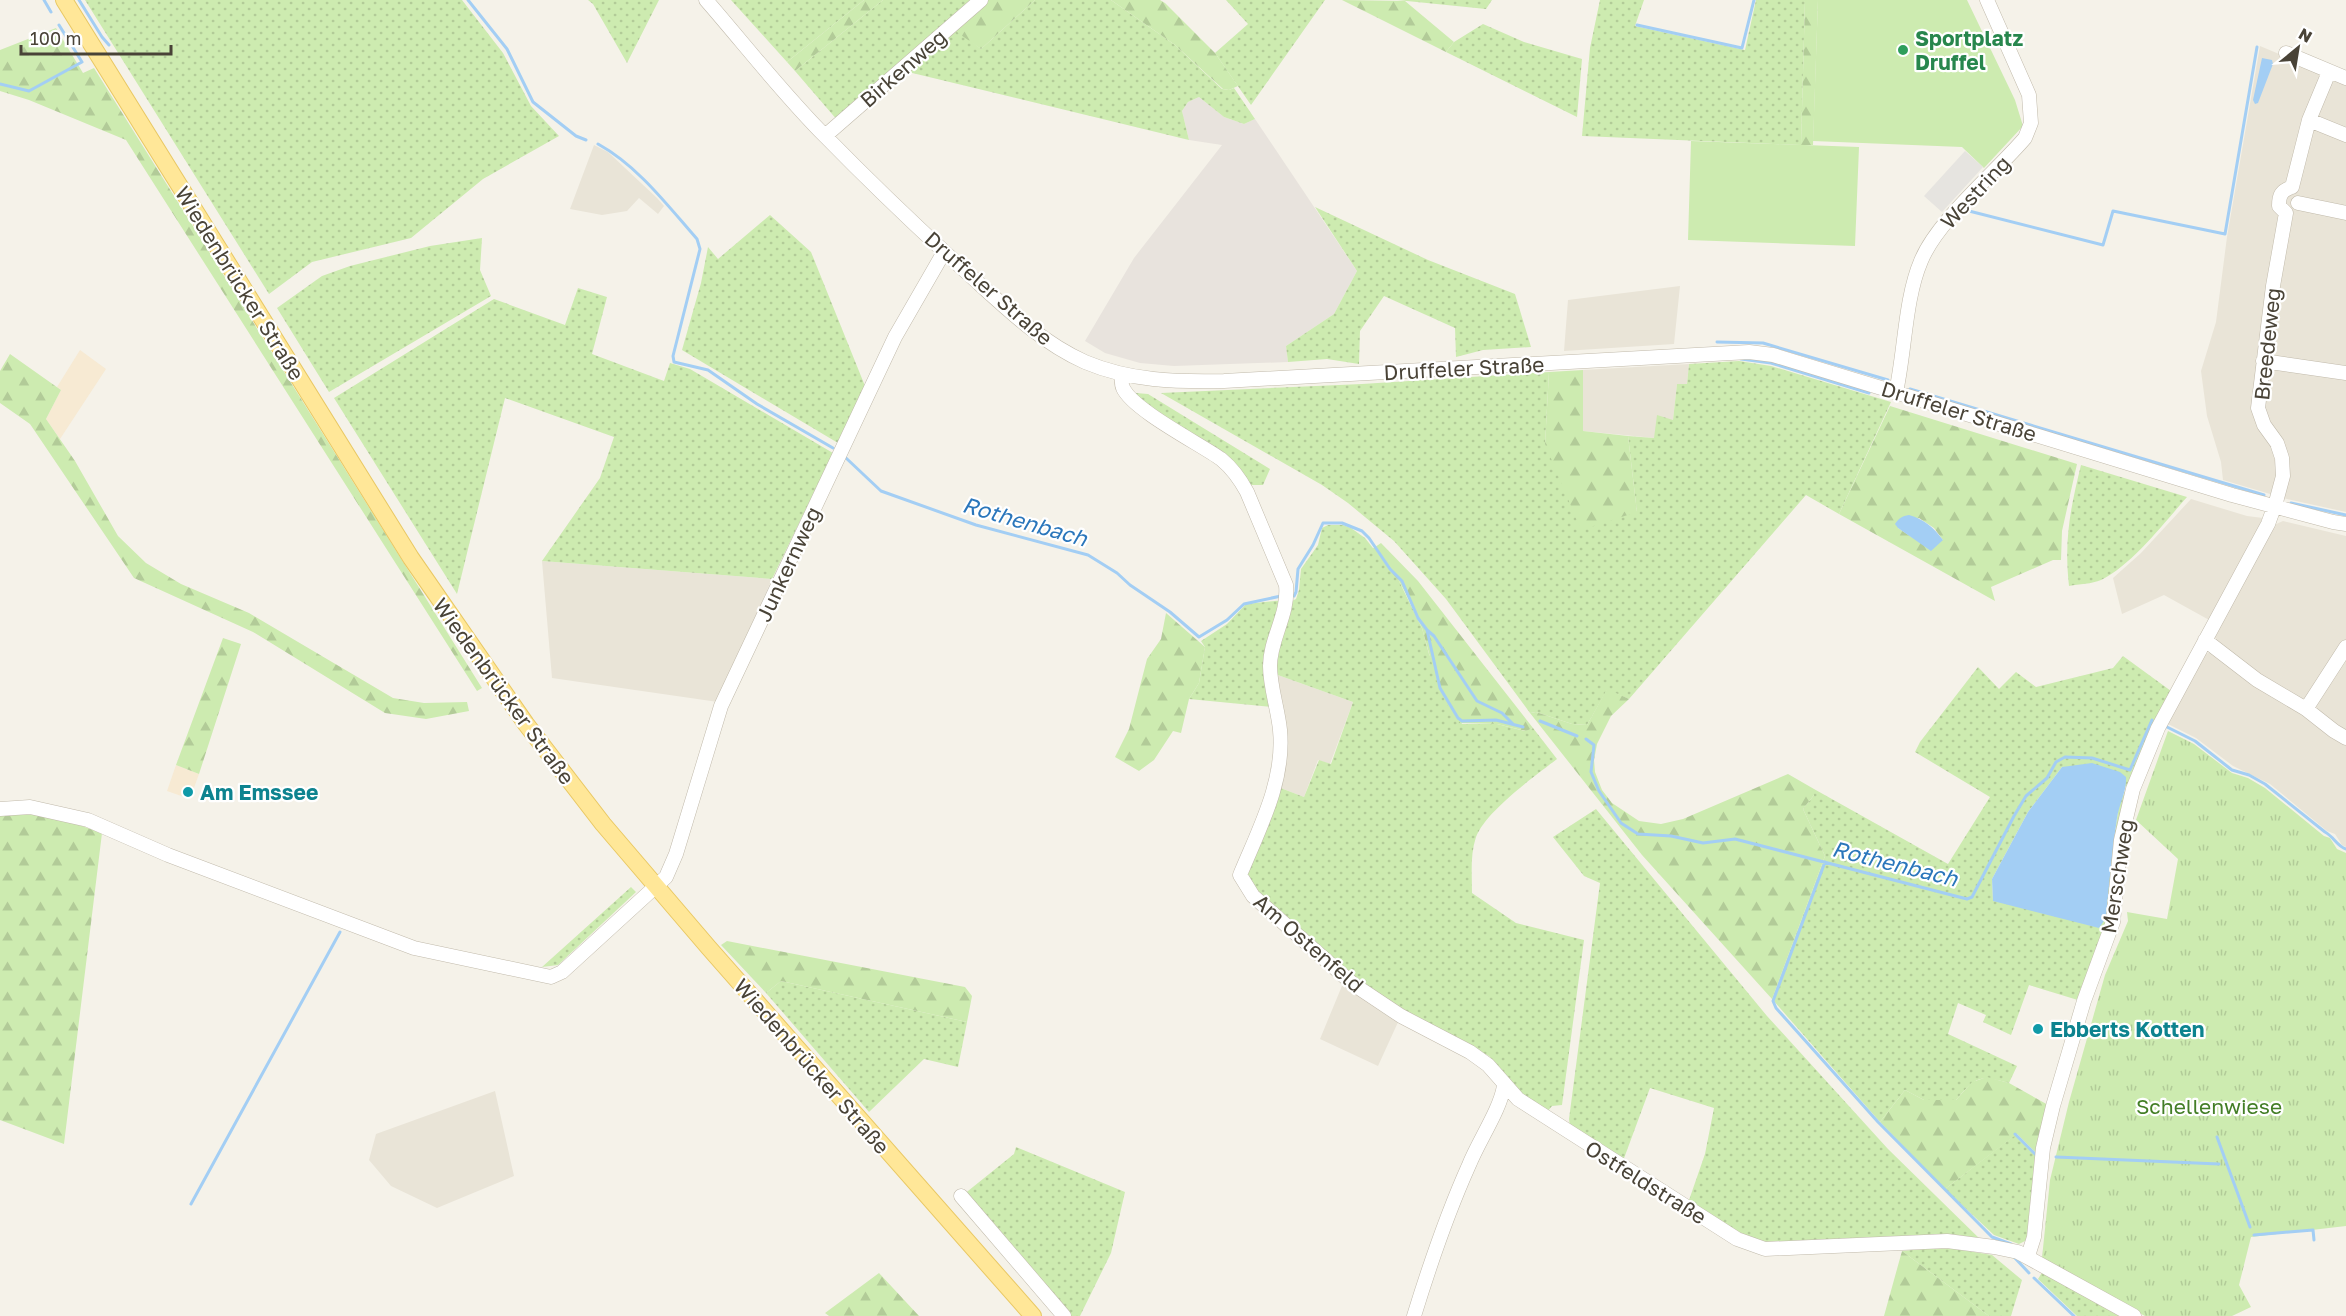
<svg xmlns="http://www.w3.org/2000/svg" width="2346" height="1316" font-family="'Golos Text',sans-serif">
	<style>
		.residential { fill: #e9e4d7 }
		.commercial { fill: #f7ead3 }
		.industrial { fill: #e8e3dd }
		.grass { fill: url(#grass-dots); fill-rule: evenodd }
		.forest { fill: url(#forest-firs); fill-rule: evenodd }
		.park { fill: url(#park-tufts) }
		.garden { fill: #cdebb0 }
		.parking { fill: #e6e4e0 }
		.water { fill: #a3cef4 }
		.lines { fill: none; stroke-linecap: round; stroke-linejoin: round }
		.stream { stroke: #a3cef4; stroke-width: 3 }
		.minor-casing { stroke: #c1baab; stroke-width: 15 }
		.major-casing { stroke: #e9c863; stroke-width: 18 }
		.minor { stroke: #fff; stroke-width: 14 }
		.major { stroke: #ffe798; stroke-width: 16 }
		.leisure-dot { fill: #2e9e5b; stroke: #fff; stroke-width: 2 }
		.culture-dot { fill: #0f9aa8; stroke: #fff; stroke-width: 2 }
		.labels { text-anchor: middle; dominant-baseline: central; stroke-width: 4.5; stroke-linejoin: round; paint-order: stroke }
		.leisure-label { font-size: 21px; font-weight: bold; fill: #27864d; stroke: #fff; text-anchor: start }
		.street-label { font-size: 21px; fill: #494337; stroke: #fff }
		.culture-label { font-size: 21px; font-weight: bold; fill: #0d838f; stroke: #fff; text-anchor: start }
		.park-label { font-size: 21px; fill: #437e26; stroke: #fff }
		.water-label { font-size: 22px; font-style: italic; fill: #2a76bb; stroke: #fff }
	</style>
	<defs>
		<pattern id="grass-dots" width="8" height="8" patternUnits="userSpaceOnUse" patternTransform="scale(1.5)"><rect width="8" height="8" fill="#cdebb0"/><path d="M2 2h.1M6 6h.1" fill="none" stroke="#b2cb98" stroke-width="1.8" stroke-linecap="round"/></pattern>
		<pattern id="forest-firs" width="22" height="20" patternUnits="userSpaceOnUse" patternTransform="scale(1.5)"><rect width="22" height="20" fill="#cdebb0"/><path d="M5 1l3.5 6h-7zM16 11l3.5 6h-7z" fill="#b2cb98"/></pattern>
		<pattern id="park-tufts" width="24" height="20" patternUnits="userSpaceOnUse" patternTransform="scale(1.5)"><rect width="24" height="20" fill="#cdebb0"/><path d="M3 7l-1-3M5 7V3M7 7l1-3M15 17l-1-3M17 17v-4M19 17l1-3" fill="none" stroke="#b2cb98"/></pattern>
	</defs>
	<rect width="100%" height="100%" fill="#f5f2e9"/>
	<path class="residential" d="M2260,46L2346,82V512L2287,499L2223,480L2221,462L2207,416L2201,371L2216,322L2227,237Z
		M594,145L608,152L657,198L664,206L658,214L639,198L627,211L602,215L570,209Z
		M1680,286L1674,344L1564,351L1568,300Z
		M1689,364L1687,384H1677L1673,420L1654,438L1583,431V370Z
		M2191,499L2247,516L2263,518L2264,524L2211,621L2164,595L2122,614L2113,578L2141,553Z
		M2283,521L2346,536V733L2261,676L2217,642L2214,635L2274,525Z
		M542,561L772,579L718,702L552,678Z
		M2214,651L2346,744V847L2342,845L2335,834L2327,831L2270,784L2233,766L2196,738L2166,723L2203,655Z
		M1275,674L1353,702L1330,764L1318,760L1304,797L1278,787Z
		M1344,981L1399,1020L1378,1066L1320,1039Z
		M495,1091L514,1176L437,1208L391,1186L369,1160L376,1134Z"/>
	<path class="commercial" d="M80,350L106,369L60,439L46,419L61,390L57,387Z
		M176,765L199,774L190,799L167,791Z"/>
	<path class="industrial" d="M1199,97L1224,117L1244,124L1255,119L1357,271L1334,314L1286,346L1288,362L1174,366L1140,363L1105,353L1085,341L1134,258L1222,145L1189,140L1182,111L1188,102Z"/>
	<path class="grass" d="M85,0H462L503,53L531,106L559,136L483,179L411,238L312,262L269,294Z
		M588,0H659L627,63L593,4Z
		M731,0H864L787,62Z
		M883,0H975L838,121L795,71Z
		M1035,0H1111L1175,45L1222,89L1229,90L1234,88L1255,119L1244,124L1224,117L1199,97L1188,102L1182,111L1189,140L904,71L955,28L981,49Z
		M1226,0H1325L1251,105L1215,53L1248,24Z
		M1397,0H1492L1486,9Z
		M1600,0H1644L1635,26L1745,50L1756,0H1805L1801,145L1582,136L1590,48Z
		M1483,24L1524,42L1582,59L1577,117L1446,52L1454,42Z
		M1315,207L1428,260L1515,294L1531,347L1483,350L1456,357L1455,328L1384,296L1360,331L1359,364L1327,359L1288,362L1286,346L1334,314L1357,271Z
		M770,215L811,252L865,386L838,443L682,350L701,283L708,247L718,259Z
		M482,238L480,270L491,296L329,392L277,308L322,276L350,266L430,246Z
		M578,288L607,297L592,354L664,381L670,363L690,369L833,453L772,579L542,561L600,478L614,437L505,398L457,594L334,398L494,299L565,325Z
		M1739,361L1771,366L1891,402L1839,514L1806,495L1629,699L1607,690L1587,725L1572,724L1536,712L1530,713L1446,599L1394,541L1348,503L1322,485L1161,393L1362,384L1549,372L1545,444L1637,512L1628,436L1654,438L1657,415L1673,420L1677,384H1687L1689,364Z
		M1136,393L1148,394L1270,469L1263,485H1248L1134,396Z
		M2081,465L2187,497C2163,524 2133,564 2101,580C2092,584 2079,584 2069,586C2064,540 2070,510 2081,465Z
		M1328,525H1343L1351,528L1365,538L1399,581L1422,628L1429,654L1462,724H1497L1525,731L1533,728L1557,759C1535,776 1486,811 1476,837C1470,855 1472,874 1472,893L1516,923L1584,940L1562,1105L1552,1106L1547,1112L1521,1096L1489,1056L1403,1011L1345,971L1257,893L1246,875L1278,787L1304,797L1319,760L1331,764L1353,702L1275,674L1274,662L1292,601L1296,599L1299,590L1301,569L1318,545L1322,528Z
		M1284,600L1272,707L1189,699L1199,683L1205,647L1201,641L1227,624L1246,604Z
		M2123,656L2171,691L2156,717L2132,774L2122,811L2110,923L2081,1001L2029,985L2011,1035L1983,1022L1986,1015L1958,1003L1948,1034L2017,1066L2009,1083C1978,1075 1977,1076 1956,1100H1924L1905,1090L1880,1122L1772,999L1825,856L1803,809L1814,795V789L1948,864L1990,797L1915,752L1920,742L1978,667L1999,689L2016,672L2036,687L2113,668ZM2062,767L2127,787L2119,804L2114,839L1993,901L1992,879L2028,812Z
		M1596,809L1767,1016L1888,1149L1983,1242L1762,1244L1740,1235L1688,1203L1705,1154L1714,1108L1650,1088L1623,1161L1570,1127L1569,1119L1600,883L1584,876L1553,837Z
		M631,887L636,892L558,965L542,967Z
		M781,981L967,1022L958,1067L924,1059L869,1112L766,993Z
		M2015,1135L2038,1157L2027,1240L2019,1244L1994,1235L1945,1189Z
		M1016,1147L1125,1192L1111,1253L1080,1316H1070L963,1195L1014,1154Z
		M1944,1247L1992,1255L2022,1280L2011,1316H1989L1902,1251Z
		M2043,1271L2125,1316H2077L2038,1279Z"/>
	<path class="forest" d="M864,0H883L795,71L787,62Z
		M986,0H1035L981,49L958,33L955,28Z
		M1111,0H1160L1165,3L1215,53L1238,86L1229,90L1223,89L1175,45Z
		M1342,0L1405,1L1454,42L1446,52Z
		M1805,0H1818L1813,145H1801Z
		M56,28L83,73L94,68L482,688L477,691L126,140L29,100L0,91V50Z
		M10,354L61,390L46,419L75,461L118,536L146,563L181,584L249,613L393,698L424,703L467,702L469,711L426,719L385,713L253,632L134,578L30,424L0,403V371Z
		M1583,370V431L1628,436L1637,512L1581,530L1545,444L1549,372Z
		M1890,406L2077,464L2062,531L2061,560H2053L1991,587L1995,601L1839,514ZM1919,518L1934,528L1943,540L1913,538L1898,528Z
		M1381,543L1418,581L1533,728L1526,731L1497,724L1457,723L1439,689L1422,628L1406,594L1399,581L1372,549Z
		M1166,613L1205,647L1199,683L1189,699L1181,733L1173,731L1154,760L1139,771L1115,757L1129,729L1147,659L1161,639Z
		M223,638L241,644L199,774L176,765Z
		M1607,689L1629,699L1611,716L1597,744L1594,760L1595,772L1602,790L1612,803L1639,821L1661,824L1683,819L1788,774L1814,789V795L1803,809L1825,856L1772,999L1642,855L1530,713L1536,712L1572,724L1587,725Z
		M31,812L59,818L102,833L64,1144L0,1120V814Z
		M727,941L965,987L972,996L967,1022L781,981L766,993L721,945Z
		M1987,1077L2009,1083L2050,1106L2038,1155L2017,1134L1945,1189L1880,1122L1905,1090L1924,1100H1956L1972,1082Z
		M1902,1251L1989,1316H1884Z
		M879,1273L919,1316H829L825,1313Z"/>
	<path class="park" d="M2168,731L2194,744L2232,773L2248,778L2265,788L2324,836L2330,838L2337,849L2346,853V1226L2251,1237L2239,1285L2251,1307L2232,1316H2145L2048,1264L2042,1258L2050,1180L2069,1102L2105,975L2128,921L2127,912L2167,919L2178,859L2136,820Z"/>
	<path class="garden" d="M1818,0H1967L2015,100L2023,126L1984,168L1962,147L1813,141Z
		M1691,141L1859,147L1855,246L1688,240Z"/>
	<path class="parking" d="M1965,151L1983,167L1942,212L1924,196Z"/>
	<path class="water" d="M2262,58L2272,60L2273,64L2258,103L2255,104L2253,100Z
		M1909,515C1924,519 1934,528 1943,540L1931,551L1898,528L1895,524C1899,518 1902,516 1909,515Z
		M2092,763L2120,772L2126,777C2127,791 2119,804 2117,818C2112,851 2109,885 2106,918L2099,928L1993,901L1992,879L2028,812L2062,767Z"/>
	<g class="lines">
		<path class="stream" d="M44,0L51,12
			M79,0L102,37L109,45
			M468,0L507,49L533,102L576,136L586,140
			M1637,25L1742,48L1754,0
			M0,84L29,91L82,62L59,25
			M598,144C638,166 668,206 697,239L700,249L673,356L674,362L708,370L757,404L833,448
			M1969,211L2103,245L2113,211L2225,234L2257,47
			M1717,342L1763,343L1888,380
			M1741,359L1771,363L1869,393
			M1910,389L2264,495
			M846,458L881,491L976,525L1088,555L1117,573L1130,585L1170,612L1199,637L1227,620L1244,604L1281,596
			M2291,503L2346,515
			M1294,596L1296,592L1298,569L1313,545L1323,523H1342L1362,531L1369,538L1390,569L1402,581L1418,618L1427,630L1440,688L1458,718L1462,721L1496,720L1523,727
			M1427,630L1434,636L1477,701L1502,713L1513,724
			M1540,721L1577,736
			M2167,727L2195,741L2232,770L2249,775L2265,784L2325,832C2334,837 2337,846 2346,849
			M1586,739L1594,745L1591,772L1599,791L1621,823L1638,834L1671,836L1703,843L1735,839L1967,899L1972,897L2014,816L2026,796L2047,778L2056,762L2065,757L2092,758L2130,770L2152,720
			M1825,862L1773,1001L1776,1008L1878,1122L1992,1237L2011,1244
			M2015,1134L2037,1156
			M2217,1137L2250,1227
			M2056,1157L2219,1164
			M191,1204L340,932
			M2254,1235L2313,1230L2314,1240
			M2014,1257L2029,1273
			M2034,1278L2074,1316"/>
		<g class="minor-casing">
			<path id="minor" d="M706,0C746,46 783,94 826,137C870,182 916,226 963,269C1001,303 1038,341 1085,362C1130,381 1176,382 1224,381L1749,352L1773,355L2232,495L2333,522L2346,524
				M2286,53L2346,78
				M2309,120L2346,135
				M825,136L981,0
				M2292,187L2309,120L2329,72
				M2298,203L2346,213
				M2286,213L2279,206C2279,195 2281,191 2292,187
				M2263,361L2346,373
				M1122,375C1122,379 1121,384 1123,388C1133,410 1200,444 1221,459C1232,468 1240,479 1247,492L1286,585C1289,615 1270,638 1270,666C1270,687 1278,709 1280,730C1285,781 1259,829 1240,875L1253,896L1353,984L1401,1016L1470,1052L1488,1065L1518,1099L1737,1239L1765,1249L1947,1241L1994,1247L2018,1252L2134,1316
				M1896,392C1905,351 1905,298 1921,261C1937,221 1995,173 2025,138L2031,123L2029,95L1987,0
				M2205,640L2257,680L2306,709L2334,731L2346,738
				M2306,709L2346,647
				M0,809L30,807L88,820L168,855L414,948L551,977L562,972L666,877L676,854L721,706L895,337L944,252
				M961,1196L1064,1316
				M2028,1256L2034,1237L2043,1148L2053,1106L2084,1001L2113,922L2121,840L2133,789L2158,728L2268,524L2276,502L2283,476L2282,458L2277,443L2264,425L2258,408L2273,286L2286,213
				M1414,1316C1430,1264 1447,1214 1469,1165C1479,1140 1500,1110 1504,1086"/>
		</g>
		<g class="major-casing">
			<path id="major" d="M64,0L411,558L526,724L603,824L709,948L1033,1316"/>
		</g>
		<use href="#minor" class="minor"/>
		<use href="#major" class="major"/>
	</g>
	<circle class="leisure-dot" cx="1903" cy="50" r="6"/>
	<g class="culture-dot">
		<circle cx="188" cy="792" r="6"/>
		<circle cx="2038" cy="1029" r="6"/>
	</g>
	<g class="labels">
		<g class="leisure-label">
			<text x="1915" y="38">Sportplatz<tspan x="1915" dy="24">Druffel</tspan></text>
		</g>
		<g class="street-label">
			<text transform="translate(903 68) rotate(-41)">Birkenweg</text>
			<text transform="translate(1975 192) rotate(-47)">Westring</text>
			<text transform="translate(240 283) rotate(58)">Wiedenbrücker Straße</text>
			<text transform="translate(989 288) rotate(41)">Druffeler Straße</text>
			<text transform="translate(2267 344) rotate(-84)">Breedeweg</text>
			<text transform="translate(1464 368) rotate(-3)">Druffeler Straße</text>
			<text transform="translate(1959 411) rotate(17)">Druffeler Straße</text>
			<text transform="translate(788 564) rotate(-65)">Junkernweg</text>
			<text transform="translate(504 691) rotate(54)">Wiedenbrücker Straße</text>
			<text transform="translate(2117 876) rotate(-81)">Merschweg</text>
			<text transform="translate(1309 943) rotate(41)">Am Ostenfeld</text>
			<text transform="translate(812 1066) rotate(49)">Wiedenbrücker Straße</text>
			<text transform="translate(1646 1182) rotate(32)">Ostfeldstraße</text>
		</g>
		<g class="culture-label">
			<text x="200" y="792">Am Emssee</text>
			<text x="2050" y="1029">Ebberts Kotten</text>
		</g>
		<g class="park-label">
			<text x="2209" y="1106">Schellenwiese</text>
		</g>
		<g class="water-label">
			<text transform="translate(1025 521) rotate(16)">Rothenbach</text>
			<text transform="translate(1895 863) rotate(14)">Rothenbach</text>
		</g>
	</g>
	<g transform="translate(2298 48) rotate(30)" stroke="#ffffff" stroke-width="4.5" paint-order="stroke">
	<path d="M0-4.5L10 22L0 15L-10 22Z" fill="#494337"/>
	<text y="-9" font-size="16" font-weight="bold" text-anchor="middle" fill="#494337">N</text>
	</g>
	<path d="M21 45v9h150v-9" fill="none" stroke="#494337" stroke-width="3"/>
	<text x="30" y="45" font-size="18" fill="#494337" stroke="#ffffff" stroke-width="4.5" paint-order="stroke">100 m</text>
</svg>
